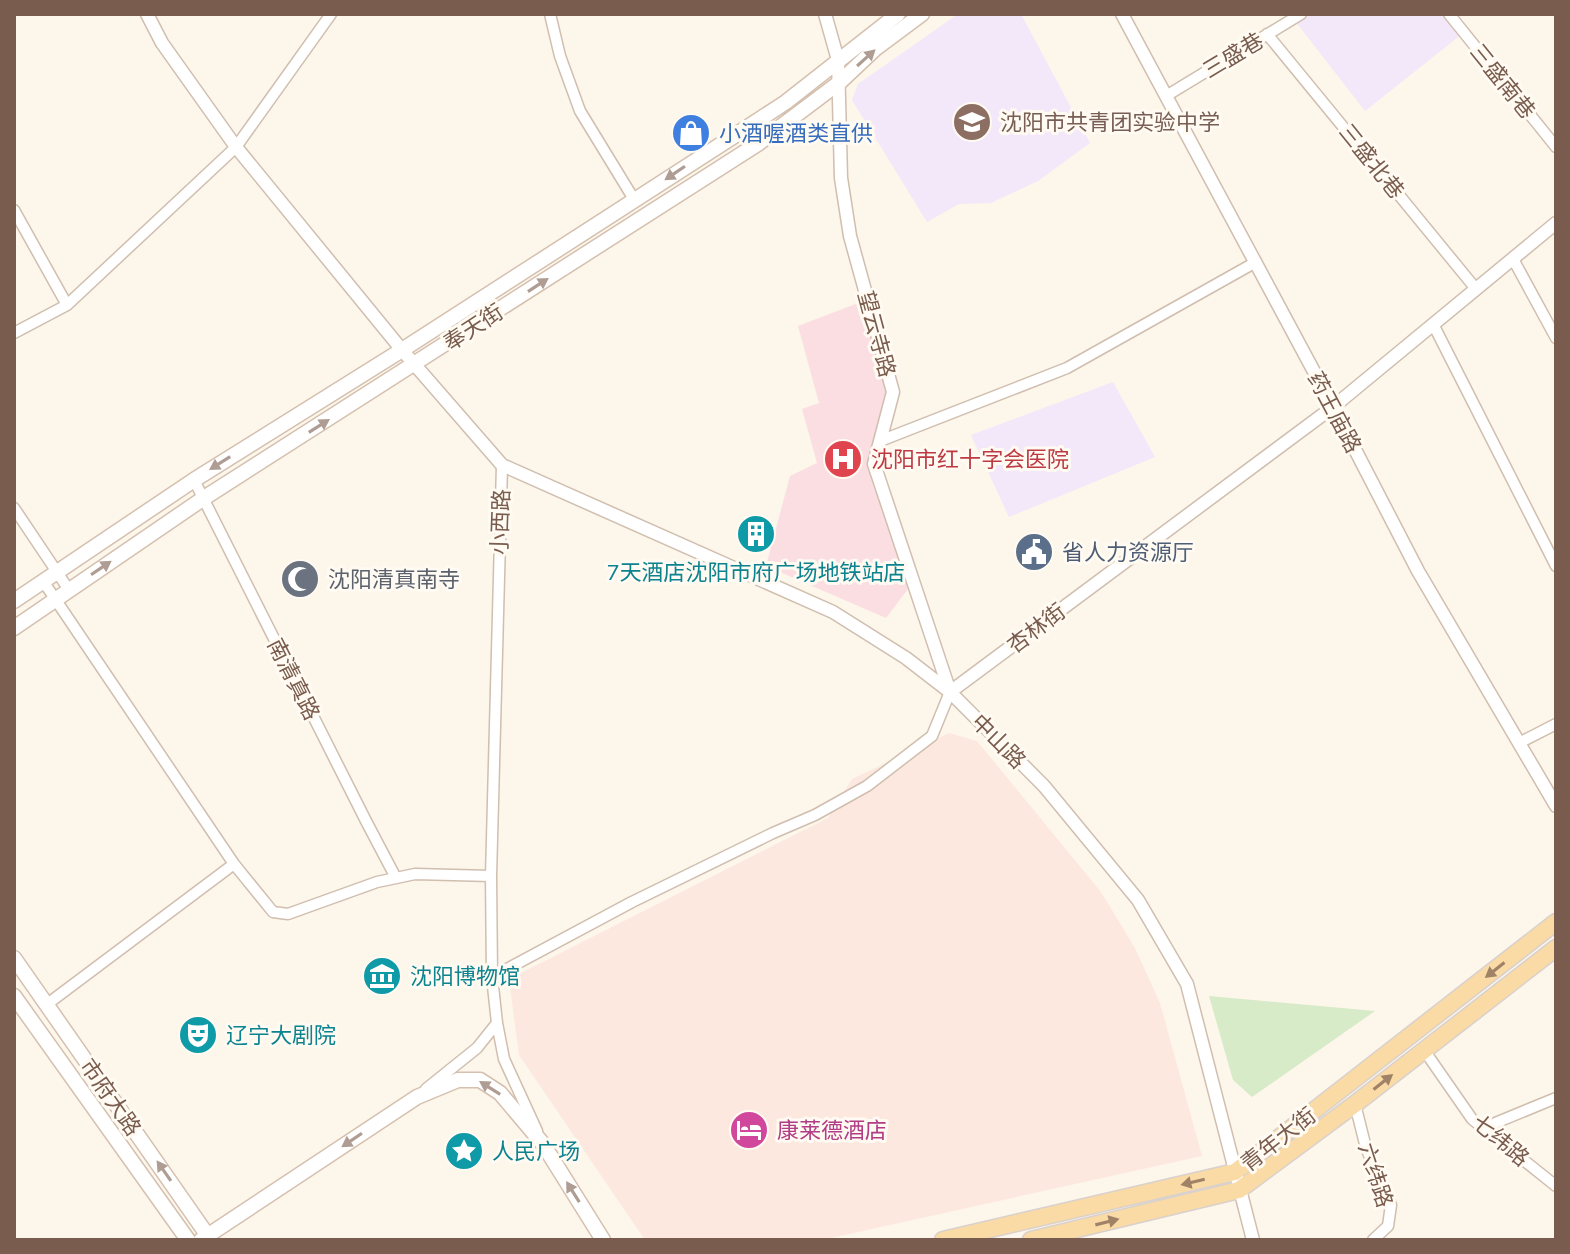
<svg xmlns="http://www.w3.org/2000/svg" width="1570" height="1254" font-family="Mulish,'Noto Sans SC',sans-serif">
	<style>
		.commercial { fill: #fde8df }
		.education { fill: #f3e7fa }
		.medical { fill: #fbdee2 }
		.green { fill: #d7ebc8 }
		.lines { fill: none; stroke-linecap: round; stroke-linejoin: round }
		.minor-casing { stroke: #d0beaf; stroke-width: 13 }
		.tertiary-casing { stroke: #d0beaf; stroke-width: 15 }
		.secondary-casing { stroke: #d5c0af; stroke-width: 17 }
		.primary-casing { stroke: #d9d1cd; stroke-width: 19 }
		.minor { stroke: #fff; stroke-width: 10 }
		.tertiary { stroke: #fff; stroke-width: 12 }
		.secondary { stroke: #fff; stroke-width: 14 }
		.primary { stroke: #fadaa5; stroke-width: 16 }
		.oneway { fill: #af9d94 }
		.oneway2 { fill: #a08267 }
		.labels { text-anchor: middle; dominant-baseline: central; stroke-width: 6; stroke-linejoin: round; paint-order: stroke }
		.street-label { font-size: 22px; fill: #795c4d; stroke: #fffaf2 }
		.education-label { font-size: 22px; fill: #785e54; stroke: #fffaf2; text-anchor: start }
		.shop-label { font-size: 22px; fill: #366cbe; stroke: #fffaf2; text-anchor: start }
		.health-label { font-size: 22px; fill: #be3a42; stroke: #fffaf2; text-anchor: start }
		.service-label { font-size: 22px; fill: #4e5e75; stroke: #fffaf2; text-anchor: start }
		.culture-label { font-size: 22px; fill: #0d838f; stroke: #fffaf2; text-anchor: start }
		.worship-label { font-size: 22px; fill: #5b616d; stroke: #fffaf2; text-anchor: start }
		.hotel-label { font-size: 22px; fill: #b23c85; stroke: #fffaf2; text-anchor: start }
	</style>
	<rect width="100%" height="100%" fill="#fdf6eb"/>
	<path class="commercial" d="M949,733L977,741L1101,892L1135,948L1160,1003L1202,1156L822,1240H645L519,1055L509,979L828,818L852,779Z"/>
	<path class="education" d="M958,14H1021L1090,143L1038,181L991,203L959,204L927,222L852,100L858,84Z
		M1306,14H1446L1462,34L1365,111L1295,21Z
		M1113,382L1155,457L1009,517L971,435Z"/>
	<path class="medical" d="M861,302L888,392L869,456L885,520L903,567L908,589L886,618L766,566L790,476L817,463L802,409L819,403L798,326Z"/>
	<path class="green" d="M1209,996L1375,1011L1252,1097L1233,1080Z"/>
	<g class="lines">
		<g class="minor-casing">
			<path id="minor" d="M550,14L560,56L580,111L635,201
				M1449,14L1556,147
				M1267,34L1476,289
				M1166,96L1301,14
				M14,210L67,305
				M1513,259L1556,338
				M1433,324L1556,566
				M14,333L67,305L236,147L331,14
				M880,441L1067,368L1256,262
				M502,465L491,876L492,977L497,1023L504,1059L537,1131
				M194,480L366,821L396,878
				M14,508L69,590
				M43,581L234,864L273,912L288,914L377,882L415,874L491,876
				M1519,743L1556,724
				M492,977L632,902L773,833L815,815L867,786L932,736L950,692
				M46,1005L234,864
				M1424,1050L1472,1119L1556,1186
				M426,1089L477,1048L497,1023
				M1355,1104L1366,1148L1391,1205L1388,1226L1373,1240
				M1483,1128L1556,1098"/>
		</g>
		<g class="tertiary-casing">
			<path id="tertiary" d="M147,14L162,43L236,147L402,350L502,465L833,612L906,658L950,692L1044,786L1138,900L1187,984L1253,1240
				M825,14L838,60L841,178L850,236L893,392L874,464L950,692L1333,407L1556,223
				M1122,14L1333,407L1418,571L1556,806"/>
		</g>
		<g class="secondary-casing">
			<path id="secondary" d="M14,601L194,480L402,350L748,127L786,102L898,14
				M14,628L204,498L759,143L840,82L875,49L922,14
				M14,958L208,1236
				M14,996L188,1240
				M201,1240L417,1097L458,1080H480L500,1093L543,1144L603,1240"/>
		</g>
		<g class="primary-casing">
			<path id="primary" d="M943,1240L1235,1172L1556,922
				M1031,1240L1239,1190L1355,1104L1556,948"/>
		</g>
		<use href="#minor" class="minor"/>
		<use href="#tertiary" class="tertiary"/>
		<use href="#secondary" class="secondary"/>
		<use href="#primary" class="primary"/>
	</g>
	<defs><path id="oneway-solid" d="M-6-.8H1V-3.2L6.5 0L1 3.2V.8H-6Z" transform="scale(2)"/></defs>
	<g class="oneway">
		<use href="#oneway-solid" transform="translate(866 58) rotate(-42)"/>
		<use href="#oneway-solid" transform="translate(675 173) rotate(146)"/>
		<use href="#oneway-solid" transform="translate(538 285) rotate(-33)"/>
		<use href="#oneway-solid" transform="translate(319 426) rotate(-32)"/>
		<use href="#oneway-solid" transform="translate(220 463) rotate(148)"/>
		<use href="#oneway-solid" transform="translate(101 568) rotate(-34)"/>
		<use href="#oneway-solid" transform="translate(490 1088) rotate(-148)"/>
		<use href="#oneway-solid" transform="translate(352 1140) rotate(146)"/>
		<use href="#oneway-solid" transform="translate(164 1171) rotate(-125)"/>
		<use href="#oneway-solid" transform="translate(573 1192) rotate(-122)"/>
	</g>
	<g class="oneway2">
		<use href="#oneway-solid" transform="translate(1495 970) rotate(142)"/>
		<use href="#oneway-solid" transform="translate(1383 1082) rotate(-38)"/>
		<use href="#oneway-solid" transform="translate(1193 1182) rotate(167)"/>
		<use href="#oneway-solid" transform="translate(1107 1222) rotate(-14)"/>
	</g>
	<defs>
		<g id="school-disc" transform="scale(2)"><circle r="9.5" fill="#8d6e63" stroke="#fffaf2"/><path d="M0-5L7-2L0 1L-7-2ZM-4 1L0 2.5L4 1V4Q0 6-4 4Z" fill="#fff"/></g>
		<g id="shop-disc" transform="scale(2)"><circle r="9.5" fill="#3f7fe0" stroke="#fffaf2"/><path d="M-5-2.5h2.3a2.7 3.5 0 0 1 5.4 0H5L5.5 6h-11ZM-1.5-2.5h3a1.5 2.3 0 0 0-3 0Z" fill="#fff"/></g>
		<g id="hospital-disc" transform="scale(2)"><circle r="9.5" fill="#e0444e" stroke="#fffaf2"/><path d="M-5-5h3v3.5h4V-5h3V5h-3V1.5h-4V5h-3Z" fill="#fff"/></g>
		<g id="building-disc" transform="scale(2)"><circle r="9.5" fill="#0f9aa8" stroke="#fffaf2"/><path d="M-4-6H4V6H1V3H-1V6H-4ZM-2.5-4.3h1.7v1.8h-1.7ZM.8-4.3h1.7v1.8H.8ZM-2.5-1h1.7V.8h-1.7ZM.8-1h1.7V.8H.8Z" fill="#fff"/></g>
		<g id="civic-disc" transform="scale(2)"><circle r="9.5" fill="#5c6f8a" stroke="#fffaf2"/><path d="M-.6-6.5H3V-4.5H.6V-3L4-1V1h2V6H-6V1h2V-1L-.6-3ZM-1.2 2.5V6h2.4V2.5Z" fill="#fff"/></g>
		<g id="mosque-disc" transform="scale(2)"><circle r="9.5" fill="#6b7280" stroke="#fffaf2"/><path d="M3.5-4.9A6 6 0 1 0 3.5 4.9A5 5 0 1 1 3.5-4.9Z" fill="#fff"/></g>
		<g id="museum-disc" transform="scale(2)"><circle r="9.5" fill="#0f9aa8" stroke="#fffaf2"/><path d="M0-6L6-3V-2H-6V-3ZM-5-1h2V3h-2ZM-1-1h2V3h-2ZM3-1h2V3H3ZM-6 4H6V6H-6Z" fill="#fff"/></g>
		<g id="theatre-disc" transform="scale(2)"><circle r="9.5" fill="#0f9aa8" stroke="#fffaf2"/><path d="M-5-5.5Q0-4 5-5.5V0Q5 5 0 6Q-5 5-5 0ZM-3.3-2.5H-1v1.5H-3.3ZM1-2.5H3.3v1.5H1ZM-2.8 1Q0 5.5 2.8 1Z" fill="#fff"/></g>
		<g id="hotel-disc" transform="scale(2)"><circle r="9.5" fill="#d1479c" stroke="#fffaf2"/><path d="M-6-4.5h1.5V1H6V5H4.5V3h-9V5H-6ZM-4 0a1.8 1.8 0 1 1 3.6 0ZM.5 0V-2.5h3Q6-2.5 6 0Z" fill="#fff"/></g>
		<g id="sight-disc" transform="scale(2)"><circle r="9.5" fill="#0f9aa8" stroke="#fffaf2"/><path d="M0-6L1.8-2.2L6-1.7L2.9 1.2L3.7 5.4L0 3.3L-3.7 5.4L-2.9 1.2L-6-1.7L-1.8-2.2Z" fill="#fff"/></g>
	</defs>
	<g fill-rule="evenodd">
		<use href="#school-disc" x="972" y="122"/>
		<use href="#shop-disc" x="691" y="133"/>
		<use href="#hospital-disc" x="843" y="459"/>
		<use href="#building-disc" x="756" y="534"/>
		<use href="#civic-disc" x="1034" y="552"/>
		<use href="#mosque-disc" x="300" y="579"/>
		<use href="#museum-disc" x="382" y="976"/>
		<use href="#theatre-disc" x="198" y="1035"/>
		<use href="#hotel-disc" x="749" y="1130"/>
		<use href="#sight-disc" x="464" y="1151"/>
	</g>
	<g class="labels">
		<g class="street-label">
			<text transform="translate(1233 55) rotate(-31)">三盛巷</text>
			<text transform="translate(1503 81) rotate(51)">三盛南巷</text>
			<text transform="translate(1372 161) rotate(51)">三盛北巷</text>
			<text transform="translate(473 327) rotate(-33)">奉天街</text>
			<text transform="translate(877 334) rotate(75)">望云寺路</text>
			<text transform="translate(1335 412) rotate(62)">药王庙路</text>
			<text transform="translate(500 522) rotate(-88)">小西路</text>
			<text transform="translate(1036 628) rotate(-37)">杏林街</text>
			<text transform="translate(294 679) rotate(63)">南清真路</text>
			<text transform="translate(999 741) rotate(45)">中山路</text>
			<text transform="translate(111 1097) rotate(55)">市府大路</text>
			<text transform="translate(1278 1139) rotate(-38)">青年大街</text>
			<text transform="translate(1501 1140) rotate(40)">七纬路</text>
			<text transform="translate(1376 1175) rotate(72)">六纬路</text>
		</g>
		<g class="education-label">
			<text x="1000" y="122">沈阳市共青团实验中学</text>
		</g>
		<g class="shop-label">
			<text x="719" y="133">小酒喔酒类直供</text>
		</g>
		<g class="health-label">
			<text x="871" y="459">沈阳市红十字会医院</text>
		</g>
		<g class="service-label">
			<text x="1062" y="552">省人力资源厅</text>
		</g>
		<g class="culture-label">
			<text x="756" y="572" text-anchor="middle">7天酒店沈阳市府广场地铁站店</text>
			<text x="410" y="976">沈阳博物馆</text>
			<text x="226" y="1035">辽宁大剧院</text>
			<text x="492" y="1151">人民广场</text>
		</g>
		<g class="worship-label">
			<text x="328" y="579">沈阳清真南寺</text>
		</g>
		<g class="hotel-label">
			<text x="777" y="1130">康莱德酒店</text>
		</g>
	</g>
	<rect width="1570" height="1254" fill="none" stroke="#795c4d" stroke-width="32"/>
</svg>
